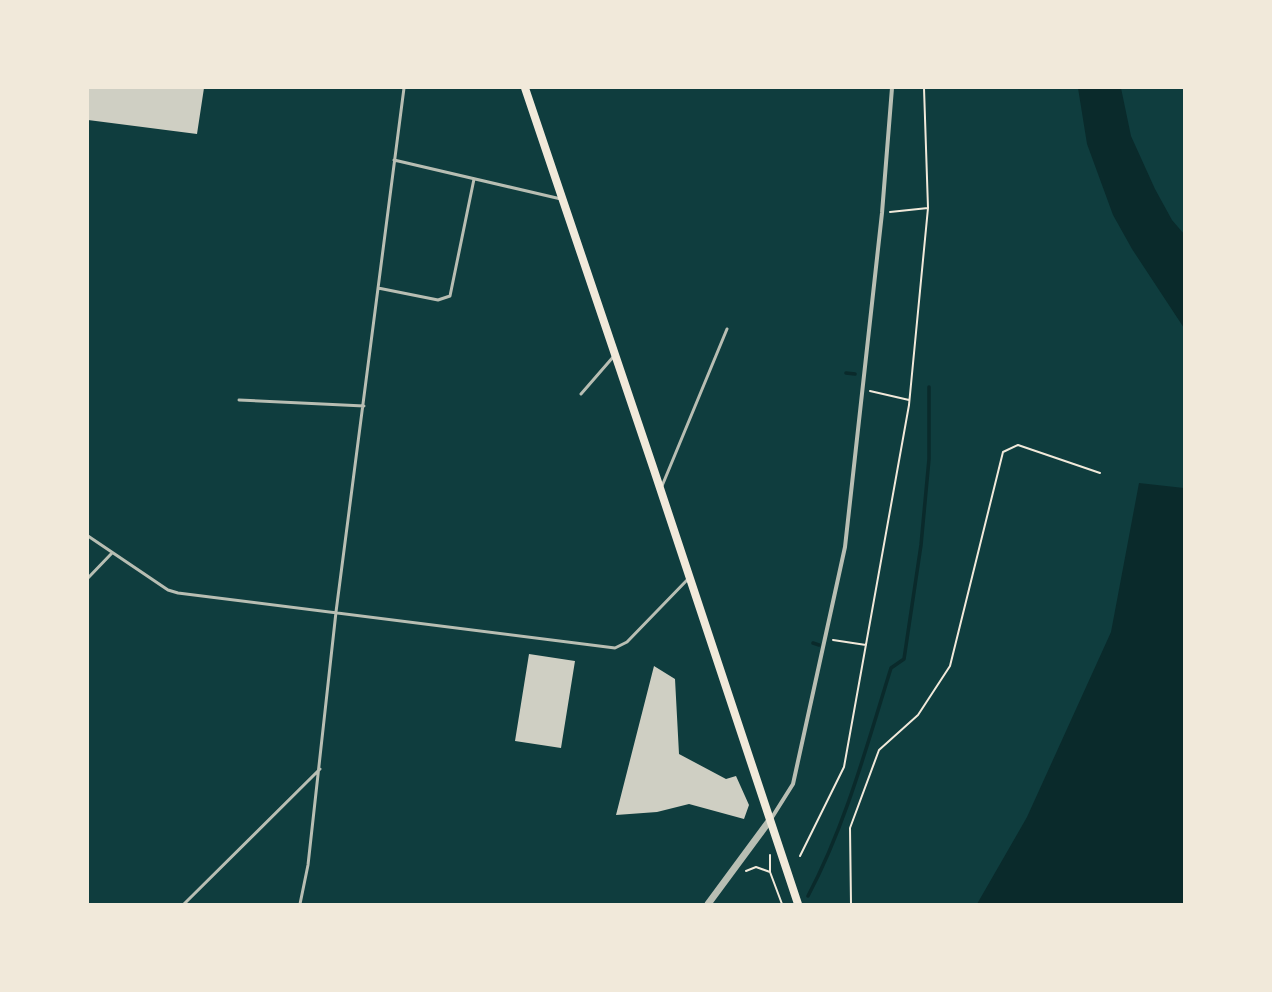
<svg xmlns="http://www.w3.org/2000/svg" width="1272" height="992" font-family="'Sofia Sans Condensed',sans-serif">
	<style>
		.water { fill: #0a2a2b }
		.lines { fill: none; stroke-linecap: round; stroke-linejoin: round }
		.stream { stroke: #0a2a2b; stroke-width: 3.5 }
		.building { fill: #cfcfc3 }
		.path { stroke: #f1e9da; stroke-width: 2 }
		.service { stroke: #b8beb3; stroke-width: 3 }
		.minor { stroke: #b8beb3; stroke-width: 4 }
		.tertiary { stroke: #b8beb3; stroke-width: 7 }
		.secondary { stroke: #f1e9da; stroke-width: 8 }
	</style>
	<rect width="100%" height="100%" fill="#0f3d3e"/>
	<path class="water" d="M1078,88H1121L1131,136L1155,189L1172,220L1184,234V328L1132,249L1113,215L1087,144Z
		M1139,483L1184,488V904H977L1027,817L1111,632Z"/>
	<g class="lines">
		<path class="stream" d="M846,373L855,374
			M813,643L819,645
			M808,896C846,824 867,745 891,668L904,659L921,545L929,459V387"/>
	</g>
	<path class="building" d="M88,88H204L197,134L88,120Z
		M529,654L575,661L561,748L515,741Z
		M654,666L675,679L679,754L726,779L736,776L749,805L744,819L689,804L657,812L616,815Z"/>
	<g class="lines">
		<path class="path" d="M890,212L928,208
			M870,391L909,400
			M833,640L866,645
			M770,855V872L782,904
			M800,856L844,767L909,405L928,208L924,88
			M746,871L756,867L770,872
			M851,904L850,828L879,750L918,715L950,666L1003,452L1018,445L1100,473"/>
		<path class="service" d="M394,160L561,199
			M378,288L438,300L450,296L474,179
			M581,394L614,356
			M239,400L364,406
			M662,486L727,329
			M88,536L168,590L178,593L615,648L627,642L689,578
			M88,578L112,553
			M184,904L320,769
			M300,904L308,865L336,612L404,88"/>
		<path class="minor" d="M771,819L793,784L845,547L882,213L892,88"/>
		<path class="tertiary" d="M708,904L770,820"/>
		<path class="secondary" d="M525,88L653,467L798,904"/>
	</g>
	<rect width="1272" height="992" fill="none" stroke="#f1e9da" stroke-width="178"/>
</svg>
